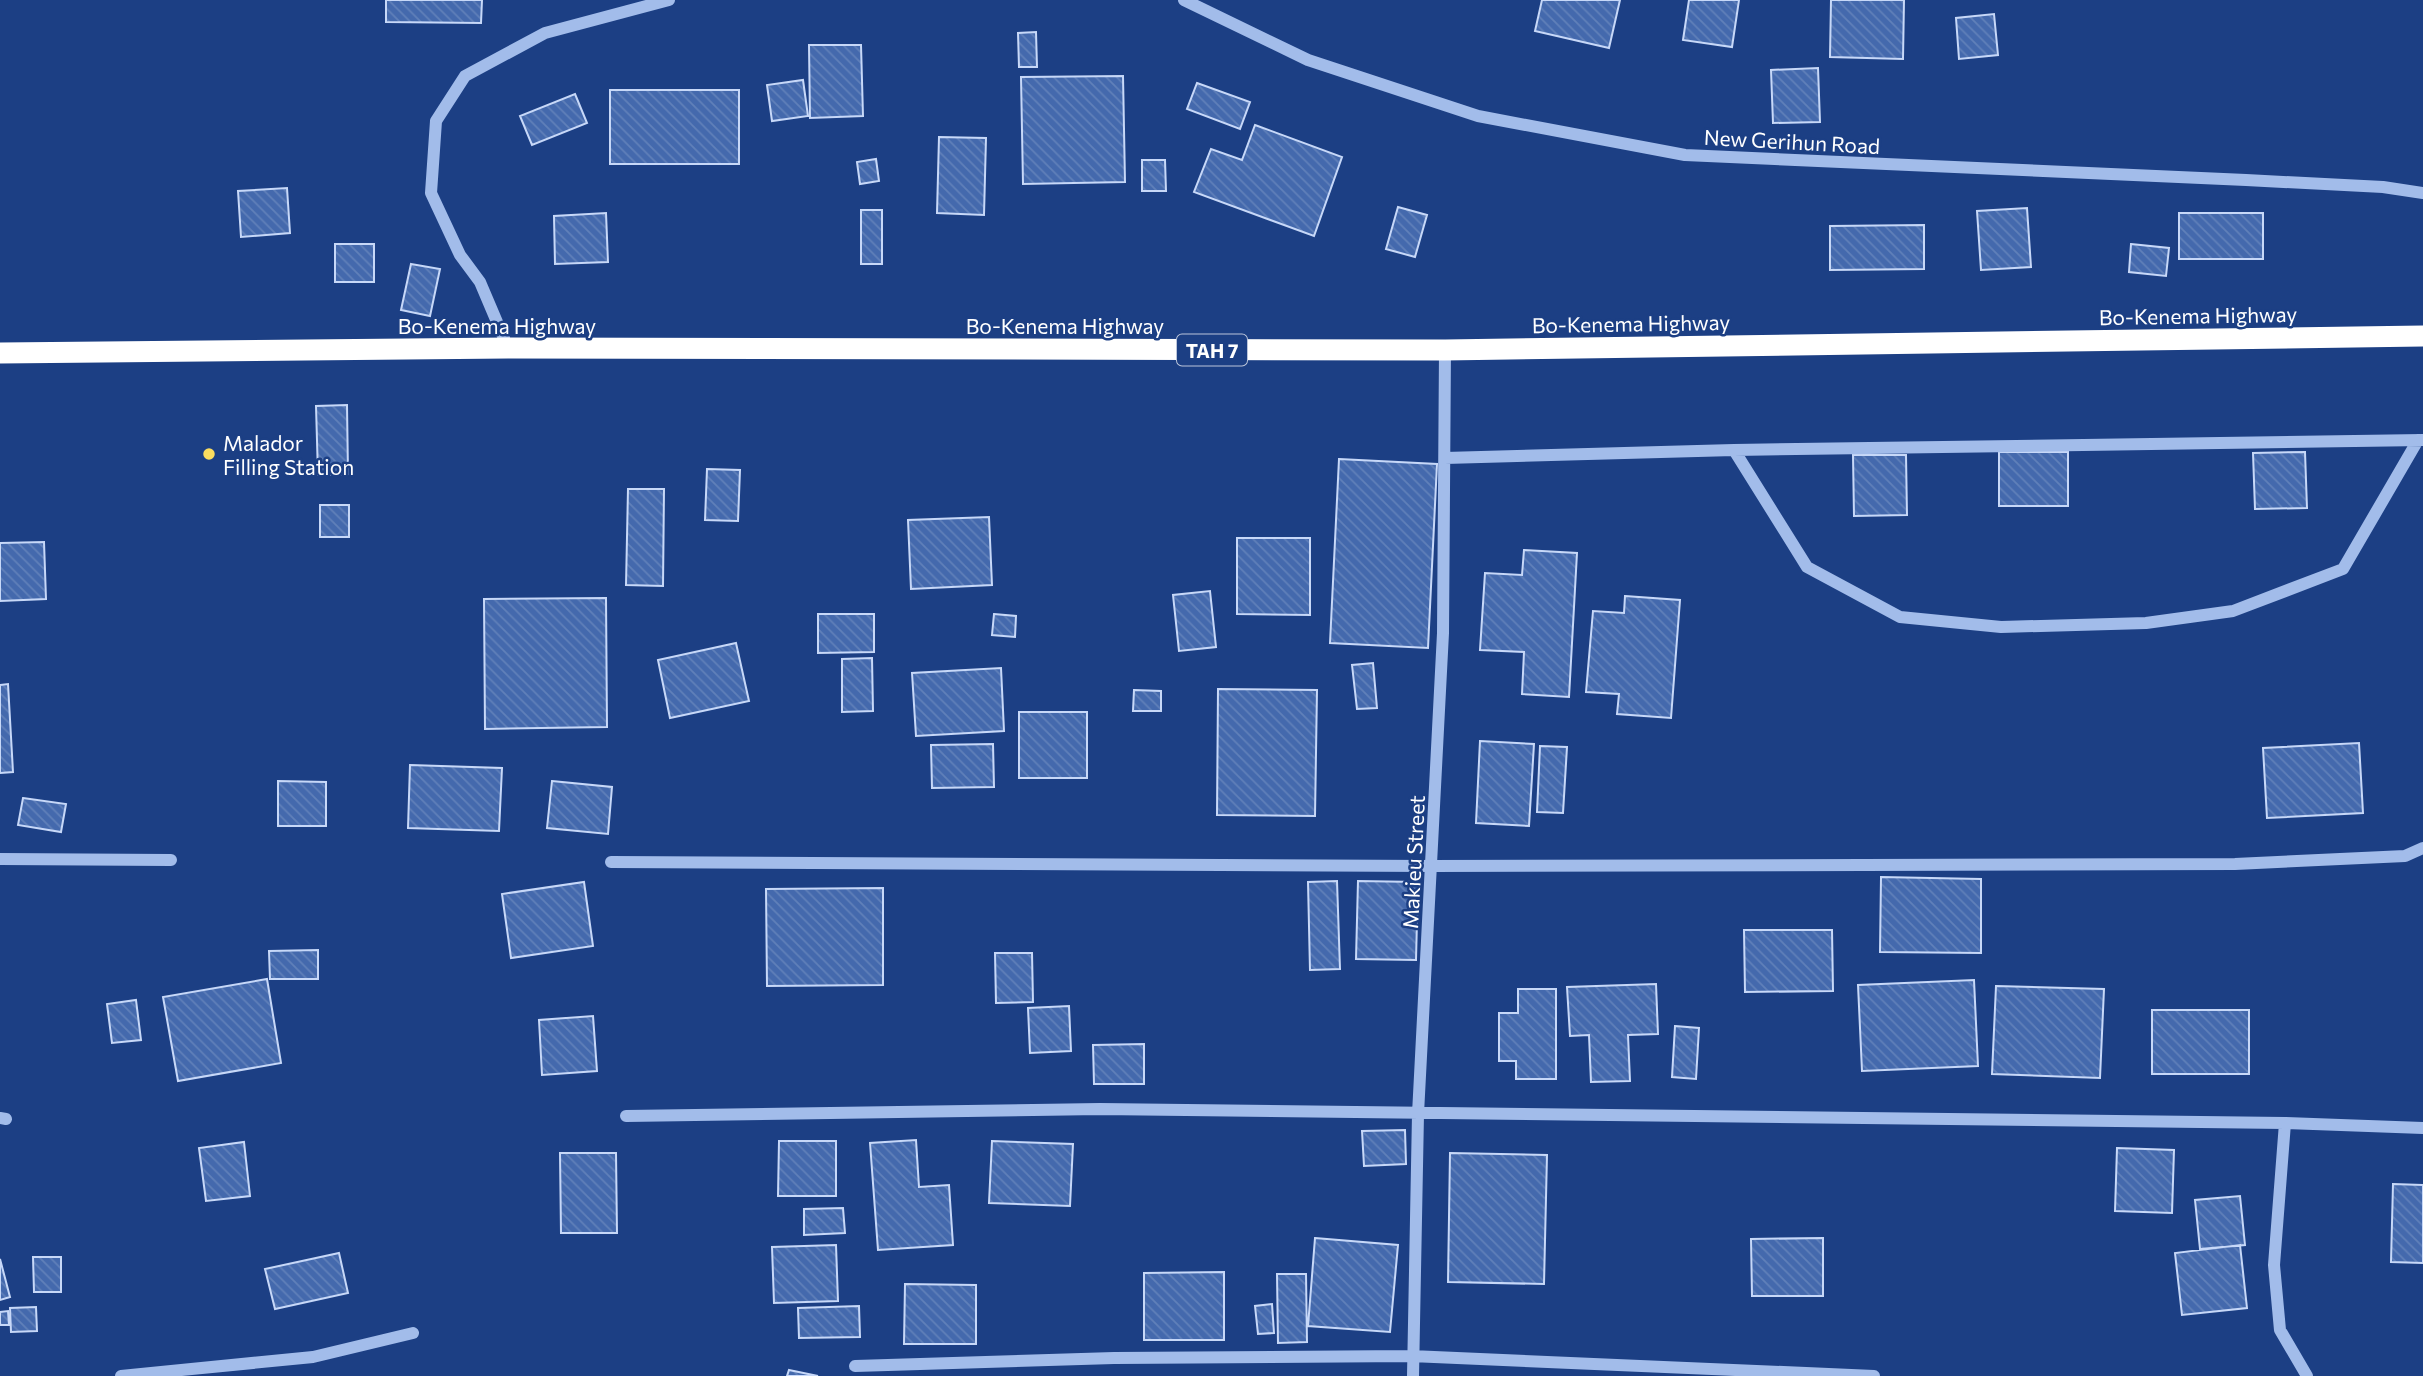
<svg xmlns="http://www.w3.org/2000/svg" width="2423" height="1376" font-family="Commissioner,sans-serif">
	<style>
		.building { fill: url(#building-back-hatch); stroke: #c7d8f8; stroke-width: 2 }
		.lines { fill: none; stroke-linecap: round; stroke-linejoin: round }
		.minor { stroke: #a2bcea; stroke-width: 12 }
		.highway { stroke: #fff; stroke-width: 21 }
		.poi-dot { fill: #fbdd5f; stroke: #1c3f84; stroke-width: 2.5 }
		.labels { text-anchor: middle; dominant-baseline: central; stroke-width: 5; stroke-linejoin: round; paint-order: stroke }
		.shield { fill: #1c3f84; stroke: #bbc5da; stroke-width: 2 }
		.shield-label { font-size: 19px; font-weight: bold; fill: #fff }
		.street-label { font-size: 21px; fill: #fff; stroke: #1c3f84 }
		.poi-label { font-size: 21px; fill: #fff; stroke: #1c3f84; text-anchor: start }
	</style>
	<defs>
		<pattern id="building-back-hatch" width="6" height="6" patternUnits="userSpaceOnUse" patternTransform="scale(1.75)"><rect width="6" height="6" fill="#4469ad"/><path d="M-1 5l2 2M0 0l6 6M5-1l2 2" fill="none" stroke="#6080b9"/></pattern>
	</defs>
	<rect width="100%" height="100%" fill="#1c3f84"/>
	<path class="building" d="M386,0H482L481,23L386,22Z
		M1542,0H1620L1609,48L1535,31Z
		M1689,0H1739L1732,47L1683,40Z
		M1831,0H1904L1903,59L1830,57Z
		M1994,14L1998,55L1959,59L1956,18Z
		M1036,32L1037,67H1019L1018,33Z
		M809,45H861L863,116L810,118Z
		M1818,68L1820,122L1773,123L1771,70Z
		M1123,76L1125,182L1023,184L1021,77Z
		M803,80L808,116L772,121L767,85Z
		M1197,83L1250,102L1240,129L1187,109Z
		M610,90H739V164H610Z
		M575,94L587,123L532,145L520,116Z
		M1255,125L1342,157L1314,236L1194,192L1211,149L1242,160Z
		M939,137L986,138L984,215L937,213Z
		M876,159L879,181L860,184L857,162Z
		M1142,160H1165L1166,191H1142Z
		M287,188L290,233L241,237L238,191Z
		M1398,207L1427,215L1415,257L1386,249Z
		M2027,208L2031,267L1981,270L1977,211Z
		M861,210H882V264H861Z
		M606,213L608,262L555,264L554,216Z
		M2179,213H2263V259H2179Z
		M1924,225V269L1830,270V226Z
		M335,244H374V282H335Z
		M2131,244L2169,248L2166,276L2129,272Z
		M411,264L440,269L430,316L401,310Z
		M347,405L348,474L318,475L316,406Z
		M1999,452H2068V506H1999Z
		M2305,452L2307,508L2255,509L2253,453Z
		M1853,455H1906L1907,515L1854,516Z
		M1339,459L1437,464L1428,648L1330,643Z
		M707,469L740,470L738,521L705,520Z
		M628,489H664L663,586L626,585Z
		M320,505H349V537H320Z
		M989,517L992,585L911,589L908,520Z
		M1237,538H1310V615L1237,614Z
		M44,542L46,599L0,601V543Z
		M1524,550L1577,553L1569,697L1522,694L1524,652L1480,650L1485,573L1522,575Z
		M1210,591L1216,647L1179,651L1173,595Z
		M1625,596L1680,600L1671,718L1617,714L1619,694L1586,692L1593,611L1624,613Z
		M606,598L607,727L485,729L484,599Z
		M818,614H874V652L818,653Z
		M994,614L1016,616L1015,637L992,635Z
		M736,643L749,701L670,718L658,660Z
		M872,658L873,711L842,712V659Z
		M1373,663L1377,708L1357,709L1352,665Z
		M1001,668L1004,731L916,736L912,673Z
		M8,684L13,772L0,773V685Z
		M1218,689L1317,690L1315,816L1217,815Z
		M1134,690L1161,691V711H1133Z
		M1019,712H1087V778H1019Z
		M1480,741L1534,744L1529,826L1476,823Z
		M2359,743L2363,813L2267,818L2263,748Z
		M993,744L994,787L932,788L931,745Z
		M1540,746L1567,747L1563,813L1537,812Z
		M410,765L502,768L499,831L408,828Z
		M278,781L326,782V826H278Z
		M552,781L612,787L608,834L547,828Z
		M23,798L66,804L61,832L18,825Z
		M1881,877L1981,879V953L1880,952Z
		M1337,881L1340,969L1310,970L1308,882Z
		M1358,881L1418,882L1416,960L1356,959Z
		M584,882L593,946L511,958L502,894Z
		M883,888V985L767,986L766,889Z
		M1744,930H1832L1833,991L1745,992Z
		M318,950V979H270L269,951Z
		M995,953H1032L1033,1002L996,1003Z
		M267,979L281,1063L178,1081L163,997Z
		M1974,980L1978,1066L1862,1071L1858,985Z
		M1656,984L1658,1034L1628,1035L1630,1081L1591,1082L1589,1035L1570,1036L1567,987Z
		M1996,986L2104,989L2100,1078L1992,1074Z
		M1518,989H1556V1079H1516V1061H1499V1013H1518Z
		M136,1000L141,1040L112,1043L107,1004Z
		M1069,1006L1071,1051L1030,1053L1028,1008Z
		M2152,1010H2249V1074H2152Z
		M593,1016L597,1071L542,1075L539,1020Z
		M1675,1026L1699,1028L1696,1079L1672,1077Z
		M1144,1044V1084H1094L1093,1045Z
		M1405,1130L1406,1164L1364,1166L1362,1131Z
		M916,1140L919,1187L949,1185L953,1245L878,1250L870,1143Z
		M779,1141H836V1196H778Z
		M992,1141L1073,1144L1070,1206L989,1203Z
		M244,1142L250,1196L206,1201L199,1148Z
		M2117,1148L2174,1150L2172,1213L2115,1211Z
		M560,1153H616L617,1233H561Z
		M1450,1153L1547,1155L1544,1284L1448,1282Z
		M2393,1184L2423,1185V1263L2391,1262Z
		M2240,1196L2245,1245L2200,1249L2195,1200Z
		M843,1208L845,1233L804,1235V1209Z
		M1315,1238L1398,1245L1390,1332L1308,1326Z
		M1823,1238V1296H1752L1751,1239Z
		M836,1245L838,1301L774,1303L772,1247Z
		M2240,1245L2247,1308L2182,1315L2175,1253Z
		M339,1253L348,1293L275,1309L265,1269Z
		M33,1257H61V1292H34Z
		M0,1259L10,1297L0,1300Z
		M1224,1272V1340H1144V1273Z
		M1277,1274H1306L1307,1342L1278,1343Z
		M905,1284L976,1285V1344H904Z
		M1272,1304L1274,1333L1258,1334L1255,1306Z
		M859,1306L860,1337L799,1338L798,1308Z
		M36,1307L37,1331L11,1332L10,1308Z
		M8,1311L9,1325H0V1312Z
		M789,1370L818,1376H787Z"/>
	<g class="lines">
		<path class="minor" d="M1184,0L1308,60L1478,116L1685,155L2246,180L2383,187L2423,193
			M508,348L480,282L460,255L431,193L436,121L465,76L545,33L669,0
			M1734,450L1807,567L1900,617L2001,627L2146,623L2233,611L2343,569L2418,440
			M1445,458L1734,450L2423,440
			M0,859L171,860
			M611,862L1432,866L2235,864L2405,856L2423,848
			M626,1116L1100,1109L2285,1123L2423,1128
			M0,1118L6,1119
			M2285,1123L2274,1265L2280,1330L2307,1376
			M855,1366L1114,1358L1411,1356L1874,1376
			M121,1376L313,1357L413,1333
			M1413,1376L1418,1114L1443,633L1445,350"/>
		<path class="highway" d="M0,353L508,348L1445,350L2423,336"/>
	</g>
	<circle class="poi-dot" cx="209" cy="454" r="7"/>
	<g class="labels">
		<rect class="shield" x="1177" y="334.5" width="70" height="31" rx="5"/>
		<g class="shield-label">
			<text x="1212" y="350">TAH 7</text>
		</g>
		<g class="street-label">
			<text transform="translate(1792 141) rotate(3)">New Gerihun Road</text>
			<text transform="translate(2198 315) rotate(-1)">Bo-Kenema Highway</text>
			<text transform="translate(1631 323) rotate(-1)">Bo-Kenema Highway</text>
			<text x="497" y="325">Bo-Kenema Highway</text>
			<text x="1065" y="325">Bo-Kenema Highway</text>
			<text transform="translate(1413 862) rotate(-87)">Makieu Street</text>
		</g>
		<g class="poi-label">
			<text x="223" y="442">Malador<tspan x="223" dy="24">Filling Station</tspan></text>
		</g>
	</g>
</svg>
